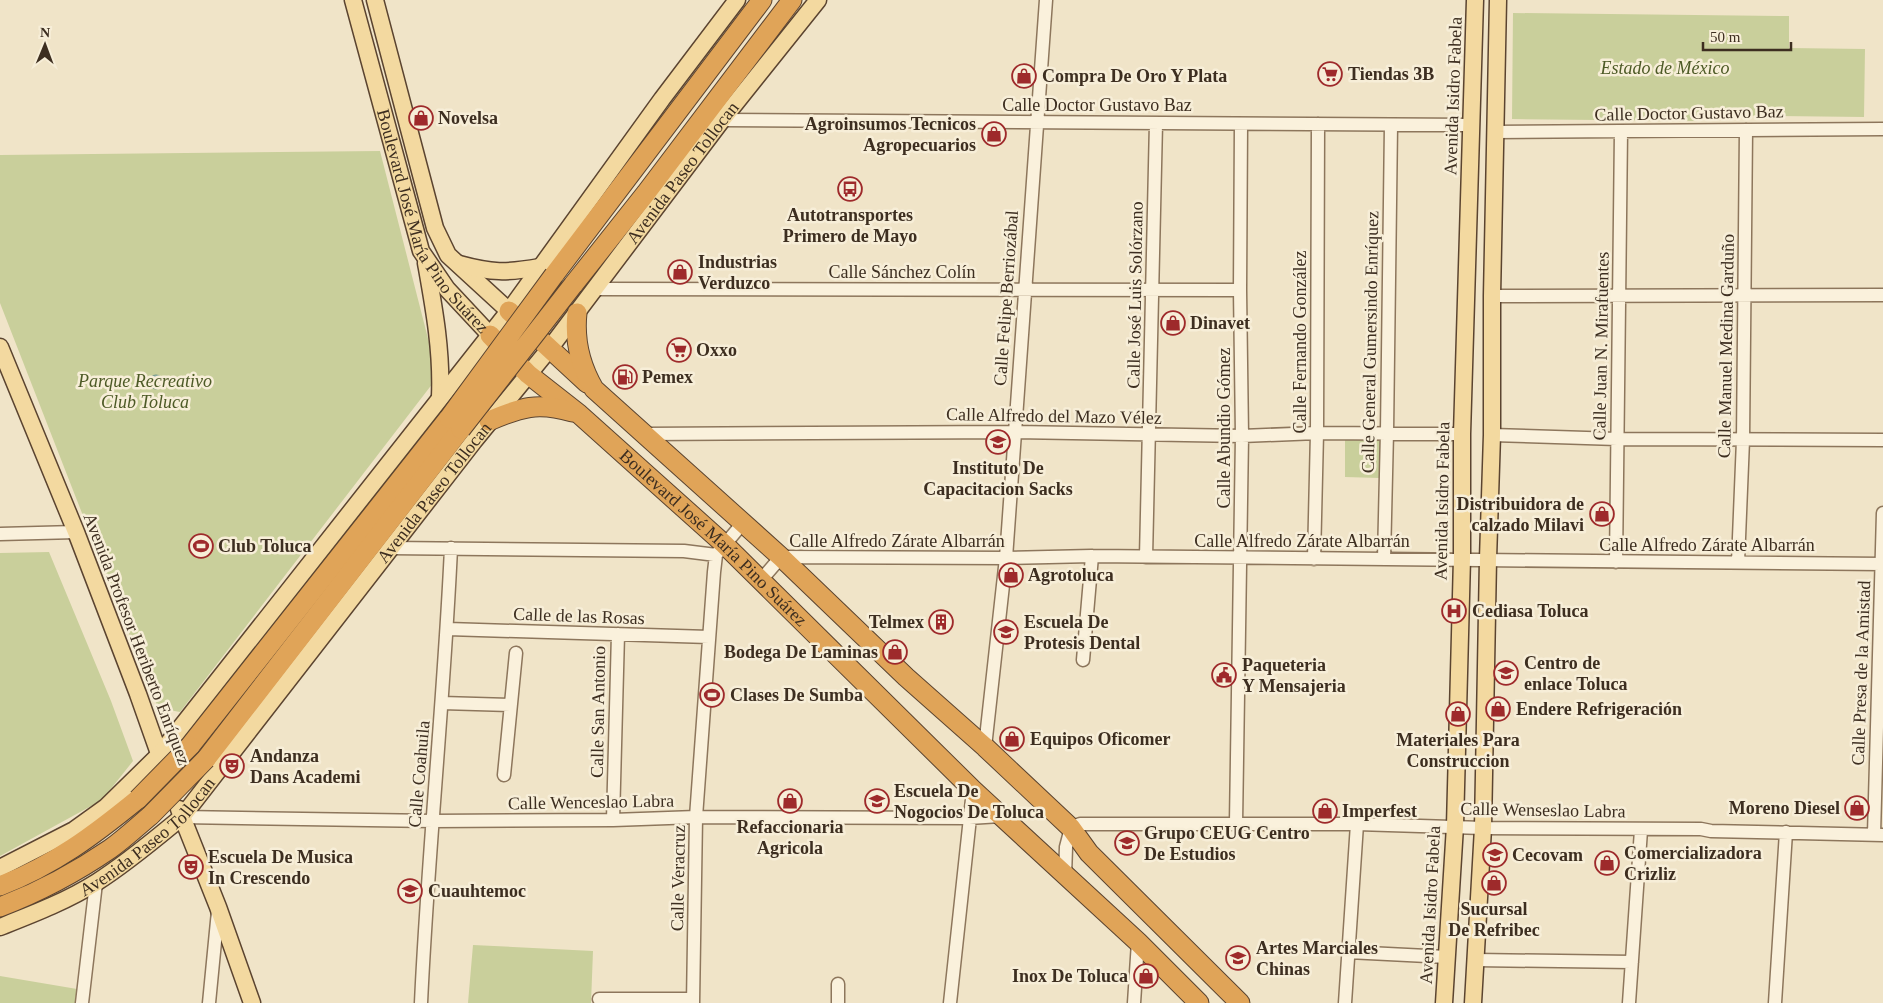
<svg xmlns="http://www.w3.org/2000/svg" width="1883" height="1003" font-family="Georgia,serif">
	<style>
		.green { fill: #c9cf9b }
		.water { fill: #a9c4bc; stroke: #6f938a }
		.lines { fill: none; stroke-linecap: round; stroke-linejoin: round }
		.minor-casing { stroke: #8d765c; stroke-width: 15 }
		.major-casing { stroke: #5b4430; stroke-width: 19 }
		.highway-casing { stroke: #5b4430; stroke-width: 21 }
		.minor { stroke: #faf1dc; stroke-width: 12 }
		.major { stroke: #f3d9a0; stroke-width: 16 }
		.highway { stroke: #e0a458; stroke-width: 19 }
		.highway-bridge-casing { stroke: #5b4430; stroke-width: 21; stroke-linecap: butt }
		.highway-bridge { stroke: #e0a458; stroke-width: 19 }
		.labels { text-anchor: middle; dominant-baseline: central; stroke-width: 5; stroke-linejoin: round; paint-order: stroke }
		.park-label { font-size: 18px; font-style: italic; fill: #4d5a26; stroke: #f7eed8 }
		.poi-label { font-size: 18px; font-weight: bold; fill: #3d2e20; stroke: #f7eed8; text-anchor: start }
		.street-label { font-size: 18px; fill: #3d2e20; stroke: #f7eed8 }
	</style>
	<rect width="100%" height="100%" fill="#f0e4c8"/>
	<path class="green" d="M1513,13L1789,16V48L1865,49L1864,117L1700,115L1699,121L1512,119Z
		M380,151L433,358V383L180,712L158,708L0,303V155Z
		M1345,439H1381L1379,478L1345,477Z
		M49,552L111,701L133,761L102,800L0,856V553Z
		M473,945L593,951L591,1003H468Z
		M0,976L77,989L75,1003H0Z"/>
	<path class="water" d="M149 382a7 7 0 1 1 14 0a7 7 0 1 1-14 0Z"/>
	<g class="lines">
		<g class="minor-casing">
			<path id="minor" d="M722,120L1472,125
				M1495,132L1883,129
				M594,289L1240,290
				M1492,296L1883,295
				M645,434L1014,432L1242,436L1317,433L1462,434
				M1492,435L1617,439L1883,440
				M0,534L76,532
				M390,548L684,551L716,555
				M1146,557L1156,123
				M1314,559L1317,433L1318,124
				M1384,559L1387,432L1391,125
				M1616,562L1621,131
				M1738,562L1743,440L1746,130
				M761,580L781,557L1006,558L1092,556L1882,564
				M448,629L709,637
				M1083,660L1092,556
				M442,703L510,705
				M985,747L1006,558L1046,0
				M504,775L516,653
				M182,817L433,821L613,820L696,817L969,818L1001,816
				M613,820L618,634
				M1236,823L1242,436L1240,290L1241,124
				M1874,834L1883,513
				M1065,876L1066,847L1071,828L1080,824H1357L1483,828L1701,829L1711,831L1883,835
				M1348,952L1447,957
				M1476,960L1632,962
				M838,984V1003
				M599,999H693
				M82,1003L96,883
				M209,1003L218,911
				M421,1003C428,851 444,700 451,548
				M693,1003L696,817L714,572L716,555L742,524
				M950,1003L973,790
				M1134,1003L1138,942
				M1345,1003L1357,824
				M1629,1003L1641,830
				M1775,1003L1786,832"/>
		</g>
		<g class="major-casing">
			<g id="major">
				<path id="s1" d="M353,0L421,251L447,289L490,335"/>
				<path d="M375,0L435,228L448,255L509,311"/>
				<path d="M426,263C434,308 442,351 440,397"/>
				<path d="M459,264C492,273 506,273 540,267"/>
				<path d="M0,347L76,532L138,694L162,762"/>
				<path d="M179,809L218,907L252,1003"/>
				<path d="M0,868L74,830L106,807L159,755L509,311L662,99L737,0"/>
				<path id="s2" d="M0,927C33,914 67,901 97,882C127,863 154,840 182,817L474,441L550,348L722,120L818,0"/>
				<path d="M1444,1003L1455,826L1462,558V434L1475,0"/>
				<path d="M1473,1003L1483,828L1488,559L1492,435V296L1498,0"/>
			</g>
		</g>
		<g class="highway-casing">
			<g id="highway">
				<path d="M554,275L762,0"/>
				<path d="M573,285L646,193L792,0"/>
				<path d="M509,311L587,383"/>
				<path d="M577,313C574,341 580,365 594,389L781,557L906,677L985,747L1071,828L1089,853L1240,1003"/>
				<path id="s3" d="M490,335L528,374L579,414L724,544L973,790L1138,942L1199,1003"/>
				<path d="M489,421C521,407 538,402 572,412"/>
				<path d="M190,746L449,418"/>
				<path d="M206,759L461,429"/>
				<path d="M0,886C54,865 94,835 138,799"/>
				<path d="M0,907C39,892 75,873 110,849C124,839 138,826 151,815"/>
			</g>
		</g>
		<use href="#minor" class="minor"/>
		<use href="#major" class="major"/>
		<use href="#highway" class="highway"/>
		<g class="highway-bridge-casing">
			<path id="highway-bridge" d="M449,418L554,275
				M461,429L573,285
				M138,799L190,746
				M151,815L206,759"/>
		</g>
		<use href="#highway-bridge" class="highway-bridge"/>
	</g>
	<defs>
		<g id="supermarket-ring" transform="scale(1.25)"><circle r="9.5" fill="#f7eed8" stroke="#9e2a2b" stroke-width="1.5"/><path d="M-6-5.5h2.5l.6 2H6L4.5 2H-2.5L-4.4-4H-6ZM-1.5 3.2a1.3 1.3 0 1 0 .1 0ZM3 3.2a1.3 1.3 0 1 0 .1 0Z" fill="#9e2a2b"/></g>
		<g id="shop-ring" transform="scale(1.25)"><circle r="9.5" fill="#f7eed8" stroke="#9e2a2b" stroke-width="1.5"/><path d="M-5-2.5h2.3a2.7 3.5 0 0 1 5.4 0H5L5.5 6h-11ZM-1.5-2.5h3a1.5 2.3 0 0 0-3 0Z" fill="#9e2a2b"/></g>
		<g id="bus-ring" transform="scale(1.25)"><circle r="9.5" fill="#f7eed8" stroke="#9e2a2b" stroke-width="1.5"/><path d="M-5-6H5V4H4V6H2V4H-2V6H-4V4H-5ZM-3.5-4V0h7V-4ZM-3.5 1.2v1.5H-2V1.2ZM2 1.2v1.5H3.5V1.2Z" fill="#9e2a2b"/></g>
		<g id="fuel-ring" transform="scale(1.25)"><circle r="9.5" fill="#f7eed8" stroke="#9e2a2b" stroke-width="1.5"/><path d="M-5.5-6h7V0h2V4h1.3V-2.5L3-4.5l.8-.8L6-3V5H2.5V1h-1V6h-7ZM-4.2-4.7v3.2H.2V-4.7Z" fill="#9e2a2b"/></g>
		<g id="school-ring" transform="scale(1.25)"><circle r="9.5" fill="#f7eed8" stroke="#9e2a2b" stroke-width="1.5"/><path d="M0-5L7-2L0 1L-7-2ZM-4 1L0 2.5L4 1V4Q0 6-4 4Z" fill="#9e2a2b"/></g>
		<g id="stadium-ring" transform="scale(1.25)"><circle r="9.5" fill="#f7eed8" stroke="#9e2a2b" stroke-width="1.5"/><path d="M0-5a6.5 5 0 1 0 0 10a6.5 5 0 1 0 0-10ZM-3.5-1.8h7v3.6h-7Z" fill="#9e2a2b"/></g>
		<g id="hospital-ring" transform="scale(1.25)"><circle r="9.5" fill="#f7eed8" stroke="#9e2a2b" stroke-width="1.5"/><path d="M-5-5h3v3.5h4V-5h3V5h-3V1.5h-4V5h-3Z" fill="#9e2a2b"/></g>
		<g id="building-ring" transform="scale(1.25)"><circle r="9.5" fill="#f7eed8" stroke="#9e2a2b" stroke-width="1.5"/><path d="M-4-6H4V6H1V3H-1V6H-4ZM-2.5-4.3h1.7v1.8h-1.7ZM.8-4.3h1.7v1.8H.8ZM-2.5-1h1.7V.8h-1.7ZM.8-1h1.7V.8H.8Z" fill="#9e2a2b"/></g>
		<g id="university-ring" transform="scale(1.25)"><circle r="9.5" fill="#f7eed8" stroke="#9e2a2b" stroke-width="1.5"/><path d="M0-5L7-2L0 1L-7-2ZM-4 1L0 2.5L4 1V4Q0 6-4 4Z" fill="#9e2a2b"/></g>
		<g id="civic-ring" transform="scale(1.25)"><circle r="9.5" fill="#f7eed8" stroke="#9e2a2b" stroke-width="1.5"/><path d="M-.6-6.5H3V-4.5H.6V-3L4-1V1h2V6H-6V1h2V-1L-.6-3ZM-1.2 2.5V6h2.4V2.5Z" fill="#9e2a2b"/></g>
		<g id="theatre-ring" transform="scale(1.25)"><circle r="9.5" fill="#f7eed8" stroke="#9e2a2b" stroke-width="1.5"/><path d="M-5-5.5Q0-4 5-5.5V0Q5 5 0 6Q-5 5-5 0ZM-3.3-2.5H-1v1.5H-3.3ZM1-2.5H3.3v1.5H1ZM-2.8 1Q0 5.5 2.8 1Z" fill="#9e2a2b"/></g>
	</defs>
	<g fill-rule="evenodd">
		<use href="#supermarket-ring" x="1330" y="74"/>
		<use href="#shop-ring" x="1024" y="76"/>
		<use href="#shop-ring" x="421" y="118"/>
		<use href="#shop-ring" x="994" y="134"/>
		<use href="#bus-ring" x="850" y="189"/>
		<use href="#shop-ring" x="680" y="272"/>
		<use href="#shop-ring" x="1173" y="323"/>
		<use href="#supermarket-ring" x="679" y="350"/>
		<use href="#fuel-ring" x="625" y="377"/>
		<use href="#school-ring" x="998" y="442"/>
		<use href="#shop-ring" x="1602" y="514"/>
		<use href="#stadium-ring" x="201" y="546"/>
		<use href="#shop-ring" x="1011" y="575"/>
		<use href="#hospital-ring" x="1454" y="611"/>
		<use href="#building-ring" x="941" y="622"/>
		<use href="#university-ring" x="1006" y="632"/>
		<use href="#shop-ring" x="895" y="652"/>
		<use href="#university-ring" x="1506" y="673"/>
		<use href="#civic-ring" x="1224" y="675"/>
		<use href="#stadium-ring" x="712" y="695"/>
		<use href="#shop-ring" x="1498" y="709"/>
		<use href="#shop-ring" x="1458" y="714"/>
		<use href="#shop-ring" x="1012" y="739"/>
		<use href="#theatre-ring" x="232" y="766"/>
		<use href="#shop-ring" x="790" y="801"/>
		<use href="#university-ring" x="877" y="801"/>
		<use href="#shop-ring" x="1857" y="808"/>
		<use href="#shop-ring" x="1325" y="811"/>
		<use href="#university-ring" x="1127" y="843"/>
		<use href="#school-ring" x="1495" y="855"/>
		<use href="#shop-ring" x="1607" y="863"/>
		<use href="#theatre-ring" x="191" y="867"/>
		<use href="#shop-ring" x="1494" y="883"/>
		<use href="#school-ring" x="410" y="891"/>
		<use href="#school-ring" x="1238" y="958"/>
		<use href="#shop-ring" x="1146" y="976"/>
	</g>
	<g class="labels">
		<g class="park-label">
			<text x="1665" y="68">Estado de México</text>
			<text x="145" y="381">Parque Recreativo<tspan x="145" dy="21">Club Toluca</tspan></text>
		</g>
		<g class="poi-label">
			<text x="1348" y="74">Tiendas 3B</text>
			<text x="1042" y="76">Compra De Oro Y Plata</text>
			<text x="438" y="118">Novelsa</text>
			<text x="976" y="124" text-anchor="end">Agroinsumos Tecnicos<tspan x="976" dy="21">Agropecuarios</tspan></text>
			<text x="850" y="215" text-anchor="middle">Autotransportes<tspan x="850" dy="21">Primero de Mayo</tspan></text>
			<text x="698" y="262">Industrias<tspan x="698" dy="21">Verduzco</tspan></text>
			<text x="1190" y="323">Dinavet</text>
			<text x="696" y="350">Oxxo</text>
			<text x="642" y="377">Pemex</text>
			<text x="998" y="468" text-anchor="middle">Instituto De<tspan x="998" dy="21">Capacitacion Sacks</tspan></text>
			<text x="1584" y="504" text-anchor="end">Distribuidora de<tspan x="1584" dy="21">calzado Milavi</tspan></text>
			<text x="218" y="546">Club Toluca</text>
			<text x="1028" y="575">Agrotoluca</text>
			<text x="1472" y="611">Cediasa Toluca</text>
			<text x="924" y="622" text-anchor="end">Telmex</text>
			<text x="1024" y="622">Escuela De<tspan x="1024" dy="21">Protesis Dental</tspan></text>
			<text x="878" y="652" text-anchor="end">Bodega De Laminas</text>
			<text x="1524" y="663">Centro de<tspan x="1524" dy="21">enlace Toluca</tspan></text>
			<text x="1242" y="665">Paqueteria<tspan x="1242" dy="21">Y Mensajeria</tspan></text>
			<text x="730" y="695">Clases De Sumba</text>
			<text x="1516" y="709">Endere Refrigeración</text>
			<text x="1030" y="739">Equipos Oficomer</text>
			<text x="1458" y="740" text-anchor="middle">Materiales Para<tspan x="1458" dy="21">Construccion</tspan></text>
			<text x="250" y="756">Andanza<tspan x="250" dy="21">Dans Academi</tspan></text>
			<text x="894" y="791">Escuela De<tspan x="894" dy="21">Nogocios De Toluca</tspan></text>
			<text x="1840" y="808" text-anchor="end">Moreno Diesel</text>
			<text x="1342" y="811">Imperfest</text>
			<text x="790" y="827" text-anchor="middle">Refaccionaria<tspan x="790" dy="21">Agricola</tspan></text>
			<text x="1144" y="833">Grupo CEUG Centro<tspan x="1144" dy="21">De Estudios</tspan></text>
			<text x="1624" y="853">Comercializadora<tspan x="1624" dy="21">Crizliz</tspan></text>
			<text x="1512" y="855">Cecovam</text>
			<text x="208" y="857">Escuela De Musica<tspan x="208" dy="21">In Crescendo</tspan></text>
			<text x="428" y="891">Cuauhtemoc</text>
			<text x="1494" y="909" text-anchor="middle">Sucursal<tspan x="1494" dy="21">De Refribec</tspan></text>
			<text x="1256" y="948">Artes Marciales<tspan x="1256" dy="21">Chinas</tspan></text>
			<text x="1128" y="976" text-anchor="end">Inox De Toluca</text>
		</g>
		<g class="street-label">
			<text transform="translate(1453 96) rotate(-88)">Avenida Isidro Fabela</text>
			<text x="1097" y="105">Calle Doctor Gustavo Baz</text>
			<text transform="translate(1689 113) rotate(-1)">Calle Doctor Gustavo Baz</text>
			<text stroke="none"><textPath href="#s2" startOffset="1030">Avenida Paseo Tollocan</textPath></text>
			<text stroke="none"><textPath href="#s1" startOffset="238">Boulevard José María Pino Suárez</textPath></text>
			<text x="902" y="272">Calle Sánchez Colín</text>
			<text transform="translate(1135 295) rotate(-89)">Calle José Luis Solórzano</text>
			<text transform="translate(1006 298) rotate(-86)">Calle Felipe Berriozábal</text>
			<text transform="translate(1300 342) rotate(-90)">Calle Fernando González</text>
			<text transform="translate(1370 342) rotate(-89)">Calle General Gumersindo Enríquez</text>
			<text transform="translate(1601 346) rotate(-89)">Calle Juan N. Mirafuentes</text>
			<text transform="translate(1726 346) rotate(-89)">Calle Manuel Medina Garduño</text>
			<text transform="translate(1054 416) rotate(1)">Calle Alfredo del Mazo Vélez</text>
			<text transform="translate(1224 428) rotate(-90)">Calle Abundio Gómez</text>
			<text stroke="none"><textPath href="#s2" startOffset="625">Avenida Paseo Tollocan</textPath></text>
			<text transform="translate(1442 501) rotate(-89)">Avenida Isidro Fabela</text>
			<text stroke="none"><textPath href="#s3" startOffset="302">Boulevard José María Pino Suárez</textPath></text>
			<text x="897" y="541">Calle Alfredo Zárate Albarrán</text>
			<text x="1302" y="541">Calle Alfredo Zárate Albarrán</text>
			<text x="1707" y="545">Calle Alfredo Zárate Albarrán</text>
			<text transform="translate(579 616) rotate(2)">Calle de las Rosas</text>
			<text transform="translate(137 639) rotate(69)">Avenida Profesor Heriberto Enríquez</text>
			<text transform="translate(1861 673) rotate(-88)">Calle Presa de la Amistad</text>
			<text transform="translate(598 712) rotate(-89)">Calle San Antonio</text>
			<text transform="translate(419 774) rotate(-85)">Calle Coahuila</text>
			<text transform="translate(591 802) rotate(-1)">Calle Wenceslao Labra</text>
			<text transform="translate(1543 810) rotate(1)">Calle Wenseslao Labra</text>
			<text stroke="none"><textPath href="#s2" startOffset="175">Avenida Paseo Tollocan</textPath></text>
			<text transform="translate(678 878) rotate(-89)">Calle Veracruz</text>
			<text transform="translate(1430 905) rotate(-87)">Avenida Isidro Fabela</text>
		</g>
	</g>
	<g transform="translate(45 45) rotate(1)" stroke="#f7eed8" stroke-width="4" paint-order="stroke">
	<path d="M0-4L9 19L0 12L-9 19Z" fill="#3d2e20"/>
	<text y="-8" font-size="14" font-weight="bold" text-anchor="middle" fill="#3d2e20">N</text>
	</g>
	<path d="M1703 42v8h88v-8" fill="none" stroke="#3d2e20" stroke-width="2.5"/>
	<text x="1710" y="42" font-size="15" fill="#3d2e20" stroke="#f7eed8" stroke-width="4" paint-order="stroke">50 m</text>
</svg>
